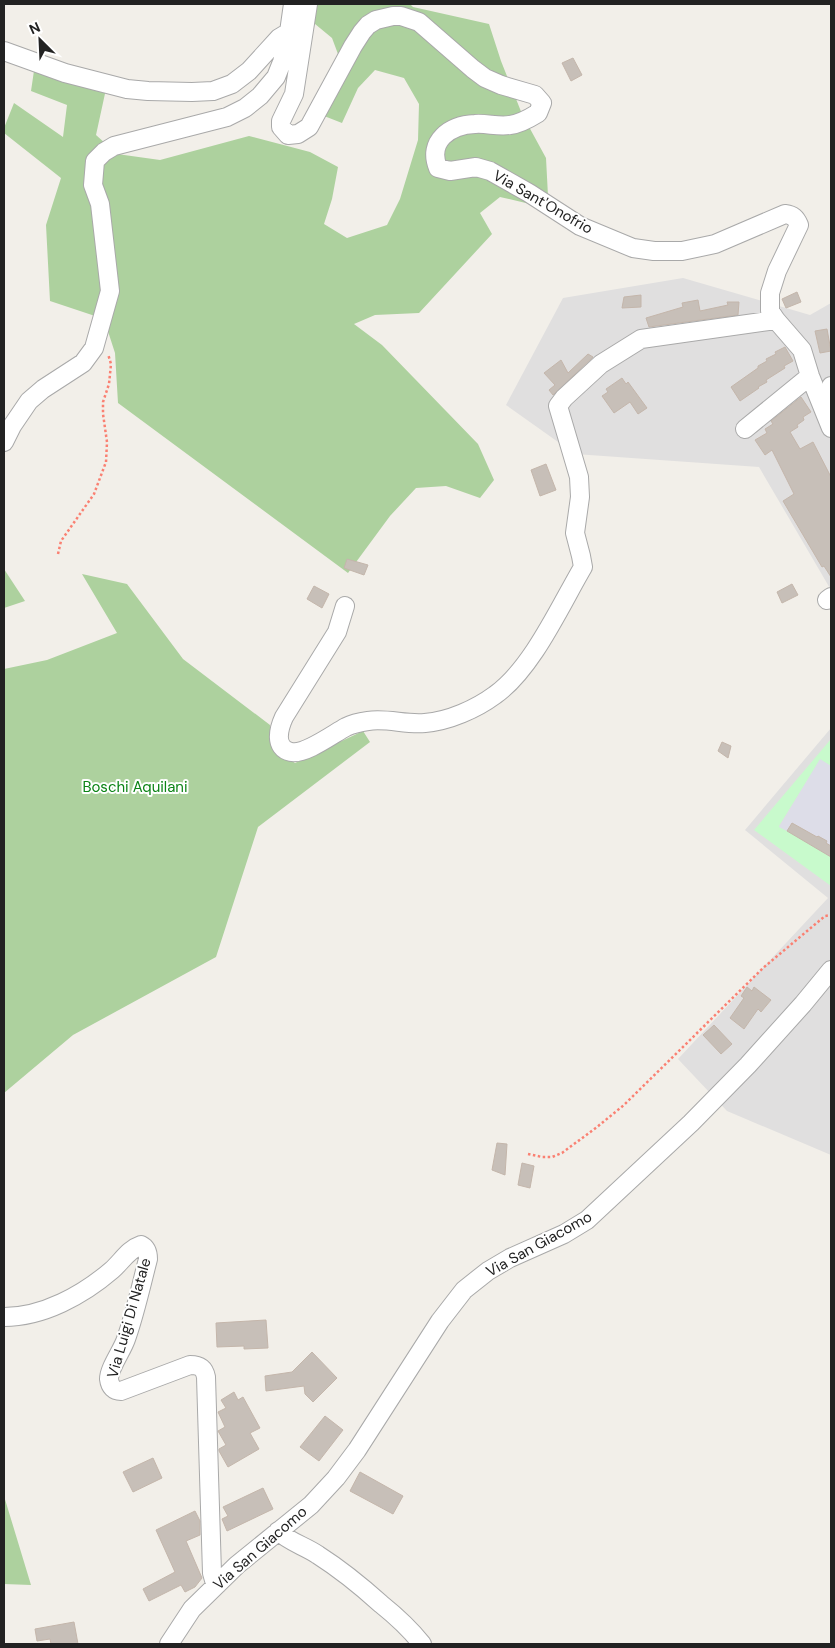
<svg xmlns="http://www.w3.org/2000/svg" width="835" height="1648" font-family="'DM Sans',sans-serif">
	<style>
		.residential { fill: #e0dfdf }
		.forest { fill: #add19e }
		.park { fill: #c8facc }
		.plaza { fill: #dddde8 }
		.building { fill: #c7bfb8; stroke: #c4b6ab }
		.lines { fill: none; stroke-linecap: round; stroke-linejoin: round }
		.minor-casing { stroke: #a9a9a9; stroke-width: 20 }
		.path { stroke: #fa8072; stroke-width: 2.5; stroke-dasharray: 2.5 2.5; stroke-linecap: butt }
		.minor { stroke: #fff; stroke-width: 18 }
		.labels { text-anchor: middle; dominant-baseline: central; stroke-width: 4; stroke-linejoin: round; paint-order: stroke }
		.street-label { font-size: 15px; fill: #222; stroke: #fff }
		.park-label { font-size: 15px; fill: #0c8416; stroke: #fff }
	</style>
	<rect width="100%" height="100%" fill="#f2efe9"/>
	<path class="residential" d="M683,278L810,315L831,303V590L759,467L575,454L506,405L563,298Z
		M831,728V1155L727,1111L678,1059L828,898L745,830Z"/>
	<path class="forest" d="M312,4H410L413,7L489,24L501,61L522,114L546,158L548,196L530,204L500,197L480,213L492,234L419,313L375,315L354,324L382,345L478,444L494,480L480,498L446,486L416,488L390,516L348,573L118,403L115,353L104,319L50,301L46,225L61,178L4,133V128L14,103L63,137L67,105L31,91L35,64L106,89L96,135L117,154L160,160L249,136L310,152L338,167L332,199L324,224L347,238L387,225L400,199L418,140L419,104L404,78L375,70L358,88L342,123L319,114L341,62L332,38L309,19Z
		M4,569L25,601L4,608Z
		M82,574L127,584L183,659L270,725L275,750L295,763L363,731L370,742L258,827L216,957L73,1035L4,1093V669L47,660L117,633Z
		M4,1496L31,1585L4,1584Z"/>
	<path class="park" d="M831,739V766L820,760L779,826L831,857V886L754,830Z"/>
	<path class="plaza" d="M820,759L831,766V846L826,843L827,841L818,836L817,837L793,823L787,831L779,827Z"/>
	<path class="building" d="M573,58L582,75L571,81L562,63Z
		M797,292L801,302L786,308L782,299Z
		M641,295V307L622,308L624,297Z
		M698,300L700,311L728,305L727,302H739L738,315L649,327L646,318L683,307L682,303Z
		M827,329L831,351L820,353L815,331Z
		M785,347L793,361L784,366L785,368L766,380L767,382L758,387L759,388L740,401L731,387L758,368V366L767,361L766,359L776,354L775,352Z
		M588,354L593,357L553,395L549,390L555,385L544,373L561,360L568,373Z
		M622,378L626,384L628,382L647,408L638,414L630,402L614,413L602,396L608,392L606,389Z
		M801,397L811,412L803,417L804,420L797,425L798,427L790,432L800,449L813,442L831,477V577L824,566L822,567L783,501L794,494L772,450L765,455L755,440L767,433L765,429L773,424L771,421Z
		M546,464L556,490L540,496L531,470Z
		M347,559L368,565L364,575L344,568Z
		M792,584L798,595L782,603L777,592Z
		M314,586L329,594L322,608L307,599Z
		M722,742L731,746L728,758L718,751Z
		M792,823L817,837L818,836L827,841L826,843L831,846V857L787,831Z
		M747,987L752,991L754,987L771,1000L761,1012L758,1009L744,1029L730,1018L744,998L741,996Z
		M714,1025L732,1044L721,1054L703,1035Z
		M497,1143L507,1144L505,1175L492,1170Z
		M522,1163L534,1166L530,1188L518,1185Z
		M266,1320L268,1348L244,1349V1346L217,1347L216,1323Z
		M312,1352L337,1378L313,1402L305,1394L304,1386L266,1391L265,1376L292,1372Z
		M234,1392L238,1400L243,1397L260,1428L250,1433L259,1449L228,1467L219,1451V1449L226,1445L218,1431L225,1427L218,1412L226,1408L221,1400Z
		M325,1416L343,1430L319,1461L300,1447Z
		M153,1458L162,1478L133,1492L123,1472Z
		M360,1472L403,1496L393,1514L350,1491Z
		M263,1488L273,1509L227,1531L222,1519L228,1516L223,1507Z
		M195,1511L200,1521V1535L186,1541L202,1578L195,1587L185,1592L181,1585L149,1601L143,1589L175,1572L156,1530Z
		M74,1622L78,1644H51L50,1639L37,1641L35,1629Z"/>
	<g class="lines">
		<g class="minor-casing">
			<path id="minor" d="M308,4L294,94L281,121V127L288,135L298,134L309,127L353,46L362,32L368,25L376,20L393,16H401L419,22L473,69L485,78L501,85L535,95L542,103L538,113C530,118 519,124 510,125C498,127 487,123 475,124C450,125 427,141 438,168L450,171L476,167L490,171L529,193L580,226L633,248L654,251H682L715,244L785,214C793,215 796,218 799,225L777,271L770,293V311L776,320L802,350L810,376L831,428
				M4,51L65,73L127,89L148,91L192,92L213,91L232,84L249,71L279,38L284,35L289,36
				M831,386L830,392L831,403
				M745,429L810,376
				M4,442L12,426L29,401L43,389L83,363L94,348L110,291L100,204L93,185L95,161L104,152L114,146L227,117L245,108L260,96L276,77L282,62L287,46L293,4
				M827,600L831,597
				M345,606L337,632L284,717C279,728 273,748 291,752C305,755 333,734 346,727C352,724 361,722 368,721C387,718 406,725 425,723C449,721 476,709 495,695C532,669 560,606 583,567L581,556L575,533L580,497L579,477L558,406L564,398L601,364L641,339L776,320
				M4,1317C43,1317 83,1295 112,1270C122,1261 129,1249 141,1245C147,1248 148,1253 148,1259C141,1286 135,1314 126,1339C122,1351 109,1368 109,1379C110,1387 114,1391 121,1391L190,1365C199,1365 204,1367 206,1377L212,1573L214,1580L218,1584
				M278,1531C289,1542 305,1546 318,1555C340,1569 361,1586 381,1604C396,1616 410,1629 422,1644
				M169,1644L192,1609L237,1565L311,1505L336,1478L357,1450L440,1321L464,1290L488,1271L510,1258L564,1234L587,1220L691,1123L748,1065L803,1004L831,970"/>
		</g>
		<path class="path" d="M58,554L61,541L94,494L106,462L107,442L103,414V402L109,384L111,364L108,354
			M528,1154L542,1157H552L562,1153L597,1127L624,1105L763,968L825,916L831,915"/>
		<use href="#minor" class="minor"/>
	</g>
	<g class="labels">
		<g class="street-label">
			<text transform="translate(543 202) rotate(30)">Via Sant'Onofrio</text>
			<text transform="translate(539 1244) rotate(-29)">Via San Giacomo</text>
			<text transform="translate(129 1318) rotate(-74)">Via Luigi Di Natale</text>
			<text transform="translate(260 1548) rotate(-41)">Via San Giacomo</text>
		</g>
		<g class="park-label">
			<text x="135" y="787">Boschi Aquilani</text>
		</g>
	</g>
	<rect width="835" height="1648" fill="none" stroke="#222222" stroke-width="10"/>
	<g transform="translate(40 40) rotate(336)" stroke="#ffffff" stroke-width="4" paint-order="stroke">
	<path d="M0-4L9 19L0 12L-9 19Z" fill="#222222"/>
	<text y="-8" font-size="14" font-weight="bold" text-anchor="middle" fill="#222222">N</text>
	</g>
</svg>
